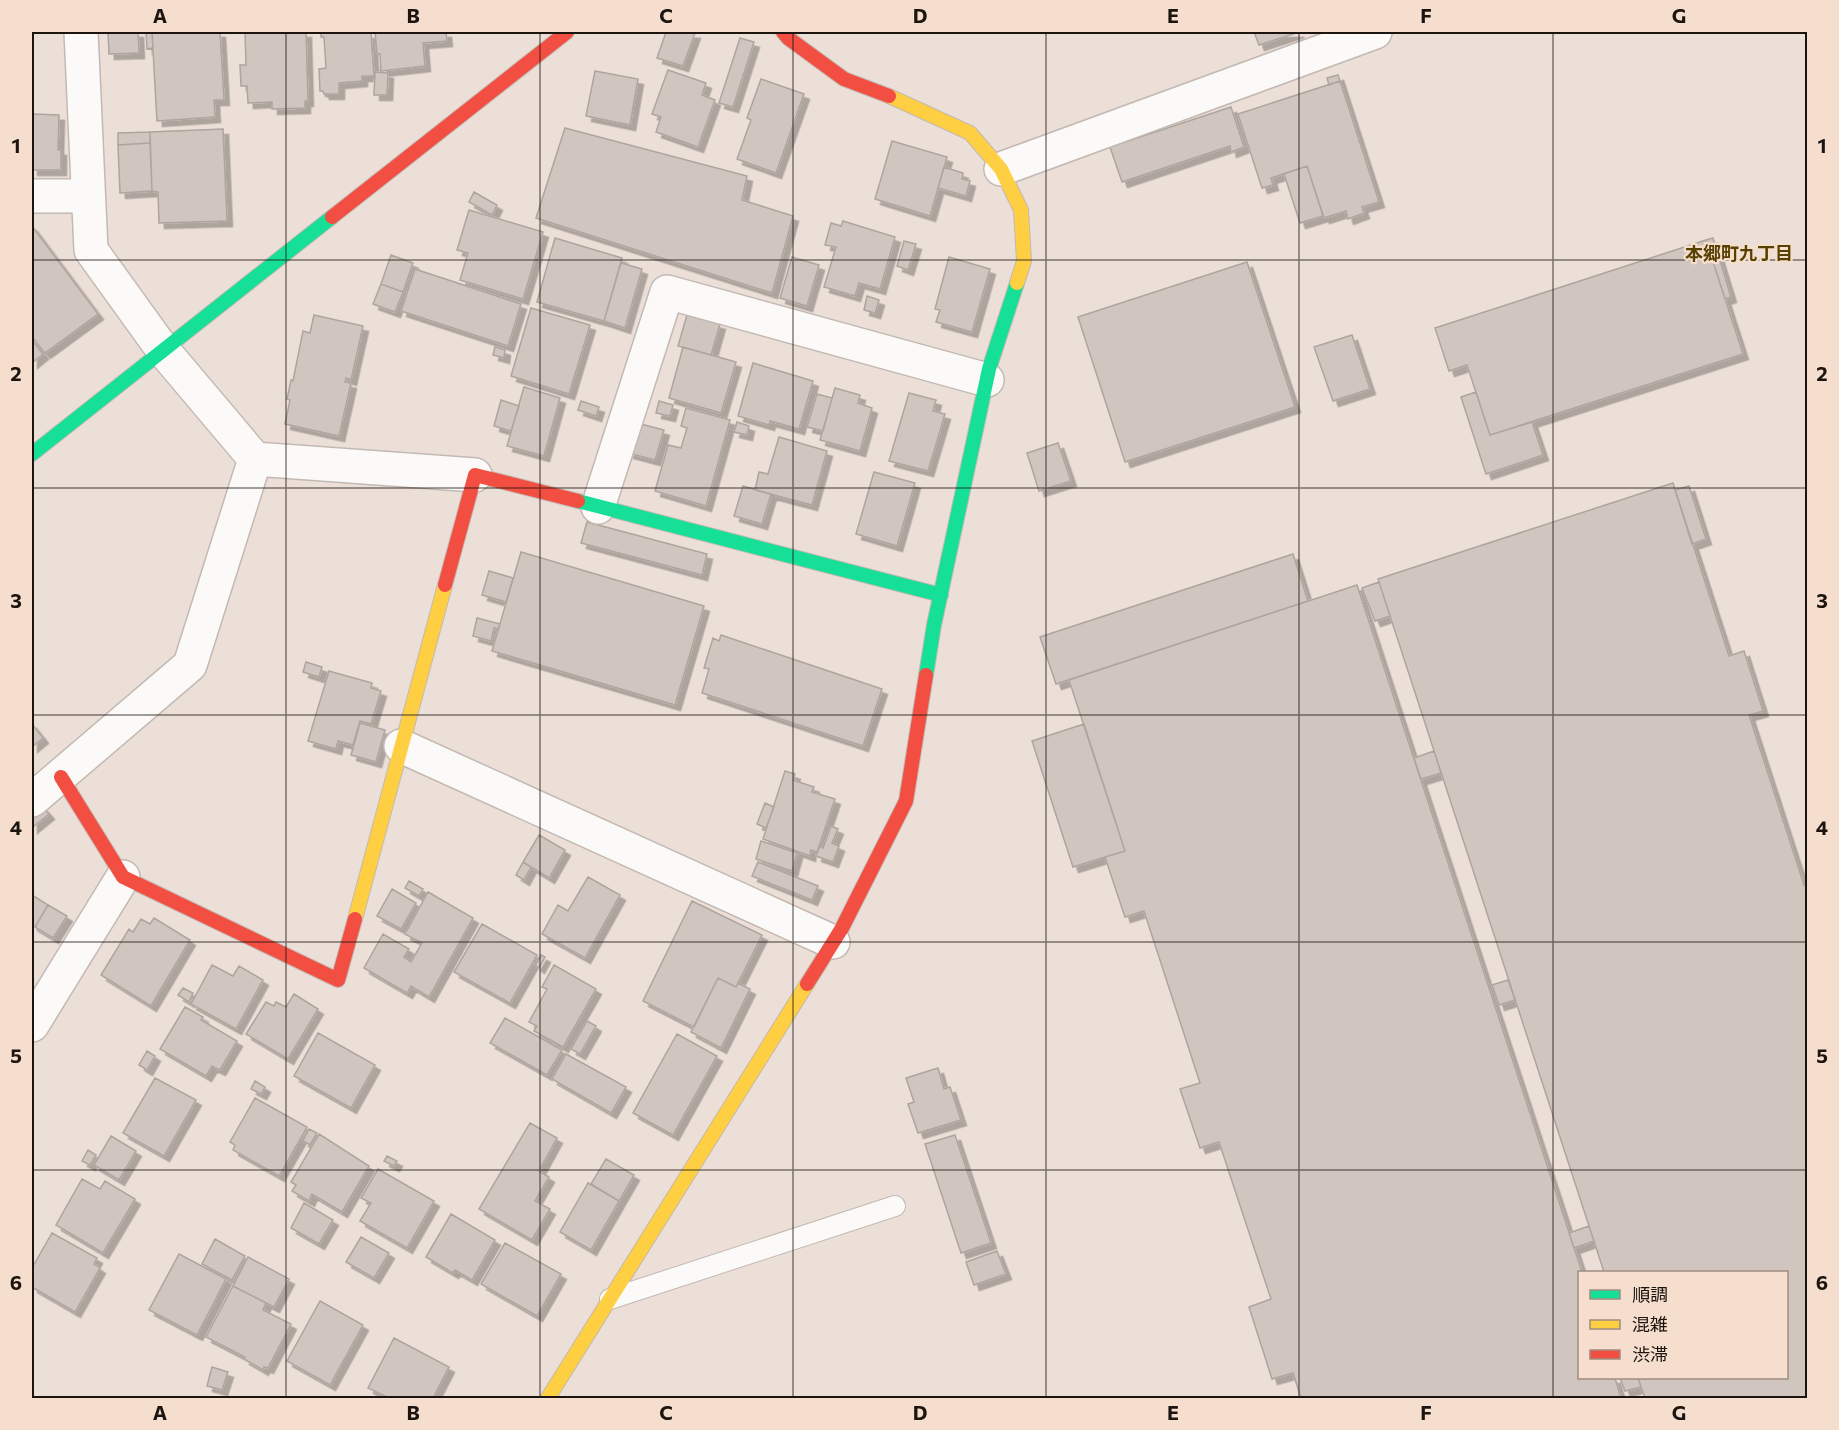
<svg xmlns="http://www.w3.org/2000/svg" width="1839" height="1430" font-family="Commissioner,'Noto Sans JP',sans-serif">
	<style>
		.building { fill: #d0c6bf; stroke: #aea59e; stroke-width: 1.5; filter: url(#shadow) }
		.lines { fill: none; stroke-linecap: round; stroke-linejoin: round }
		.lane-casing { stroke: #c3b9b3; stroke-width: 22 }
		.street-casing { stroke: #c3b9b3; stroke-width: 36 }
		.fast-casing { stroke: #c3b9b3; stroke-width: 16 }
		.slow-casing { stroke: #c3b9b3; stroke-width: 16 }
		.jam-casing { stroke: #c3b9b3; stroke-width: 16 }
		.lane { stroke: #fcfaf9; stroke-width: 20 }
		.street { stroke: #fcfaf9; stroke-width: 33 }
		.fast { stroke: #16e098; stroke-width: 14 }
		.slow { stroke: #ffcf43; stroke-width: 14 }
		.jam { stroke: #f24e42; stroke-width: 14 }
		.grid { fill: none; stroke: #1c140e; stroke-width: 1.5; stroke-opacity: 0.55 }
		.labels { text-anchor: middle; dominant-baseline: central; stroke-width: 4.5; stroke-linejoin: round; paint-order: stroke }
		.neighbourhood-label { font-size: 18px; font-weight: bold; fill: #584000; stroke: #f5dece }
		.neatline { fill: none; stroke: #1c140e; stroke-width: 2 }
		.grid-label { font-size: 20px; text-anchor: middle; font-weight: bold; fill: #1c140e }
	</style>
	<defs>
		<filter id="shadow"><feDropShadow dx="5.5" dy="5.5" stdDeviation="0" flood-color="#0004"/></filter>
	</defs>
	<rect width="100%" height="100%" fill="#ecdfd7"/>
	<path class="building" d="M108,32H138L139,53L109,54Z
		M146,32H152L153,48L147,49Z
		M152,32H220L224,100H214L215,117L157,121Z
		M245,32H306L308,101H305V108L272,109V102L248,103L247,86H241L240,65H246Z
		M321,32L371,33L374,76H362V81L339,83V94H324L323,91H320L319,69L326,68L324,37H321Z
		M375,32H446L447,41L423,43L425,66L381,71L380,54H377Z
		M666,32L695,33L683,66L657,58Z
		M1254,32H1299L1259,45Z
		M740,38L754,42L733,107L719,103Z
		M668,70L706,83L702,95L715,100L698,147L656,132L661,117L652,114Z
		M595,71L638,79L630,125L586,116Z
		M375,72L388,73L387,95H374Z
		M1338,75L1340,81L1329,85L1327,78Z
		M761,79L804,94L776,173L737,159L751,120L747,118Z
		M1340,81L1379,202L1362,207L1364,213L1348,219L1346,211L1324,218L1307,166L1271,178L1273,185L1262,188L1238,114Z
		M1231,107L1244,147L1231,152L1230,146L1122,182L1110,147Z
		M32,114L59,115L58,150H61V170H32Z
		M565,128L747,176L742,200L793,216L772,293L536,218Z
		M223,129L227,221L159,223L158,192L152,191L150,132Z
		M150,132V143L118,145V133Z
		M892,141L947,157L930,216L875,199Z
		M150,143L152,191L120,193L118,145Z
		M1307,166L1323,216L1300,223L1284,174Z
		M944,167L963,173L962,179L970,181L966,196L938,188Z
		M474,192L497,205L492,215L469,202Z
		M469,210L543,232L523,299L460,280L468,253L457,250Z
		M843,221L895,237L880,289L859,283L855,296L824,287L836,247L825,245L831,223L841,226Z
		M32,226L98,314L45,353L32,337Z
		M555,238L622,258L604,321L537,302Z
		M1713,238L1731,297L1725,299L1706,240Z
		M1706,240L1743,354L1490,435L1467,365L1449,371L1435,328Z
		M904,241L916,244L908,270L897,266Z
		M391,255L413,263L403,292L381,284Z
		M792,257L819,265L807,306L780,298Z
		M949,257L990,269L972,332L936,322L940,310L935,309Z
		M1247,262L1295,407L1125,462L1078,317Z
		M621,263L642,269L625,328L604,321Z
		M415,269L521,304L508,346L401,311Z
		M381,284L403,292L395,312L373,304Z
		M867,296L879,300L875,313L864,310Z
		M531,308L590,325L569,394L511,376Z
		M314,315L363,326L351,380L346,378L345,382L351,383L339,436L285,424L290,400L287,399L291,380L293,381L303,331L310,333Z
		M687,315L720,324L711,355L678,346Z
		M1352,335L1370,389L1333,401L1314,347Z
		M32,340L43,354L32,363Z
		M495,347L505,350L504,358L493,355Z
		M683,347L736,362L721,413L669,398Z
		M753,363L813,381L799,429L770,421L769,425L738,416Z
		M524,387L560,398L544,456L507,446Z
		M835,388L860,395L858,403L872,408L860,451L820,440Z
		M1476,392L1490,435L1532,422L1543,455L1486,474L1461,397Z
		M909,393L936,400L933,411L945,414L928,471L889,461Z
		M817,394L832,398L823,431L807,427Z
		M501,400L519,406L511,431L494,426Z
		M581,401L599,407L596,416L578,410Z
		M659,401L673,405L670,416L656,413Z
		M686,408L730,420L706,506L655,491L668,445L681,448L687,428L681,426Z
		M737,422L749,426L747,435L734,432Z
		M637,423L664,430L655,460L628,453Z
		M779,437L827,451L812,505L755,490L759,472L768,474Z
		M1058,443L1071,481L1039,491L1027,453Z
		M874,472L915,483L897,546L856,534Z
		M1673,483L1729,656L1744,651L1763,711L1749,715L1804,885L1808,884L1807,1398H1645L1638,1378H1786V1272H1604L1378,579Z
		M743,486L771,494L762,524L734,516Z
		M1689,486L1706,539L1692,544L1675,490Z
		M587,522L707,554L702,575L581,543Z
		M521,552L704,606L675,705L492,651Z
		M1293,554L1308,601L1056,684L1040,637Z
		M489,571L513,578L506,602L482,595Z
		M1379,582L1390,616L1375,621L1362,588Z
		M1357,585L1582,1272H1580V1378H1615L1621,1398H1301L1293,1373L1272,1379L1249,1307L1271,1299L1219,1142L1200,1148L1180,1089L1200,1083L1144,911L1125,917L1105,857L1125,851L1069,680Z
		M477,618L500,624L498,629L494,628L491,641L473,636Z
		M721,635L882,689L863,746L702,693L709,669L704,668L713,638L719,641Z
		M306,662L322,667L319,677L303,672Z
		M329,671L372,683L371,688L381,691L371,724L360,721L353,745L338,741L336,749L308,741Z
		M360,723L385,730L376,762L351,755Z
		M32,724L43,738L32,747Z
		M1084,724L1125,851L1073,867L1032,741Z
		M1434,751L1441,773L1421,779L1414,758Z
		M785,771L795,774L793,780L814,787L812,792L835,799L817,852L811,850L810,856L763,839Z
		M765,803L774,807L766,828L757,824Z
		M42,806L49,814L32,828V815Z
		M831,826L838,829L832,843L839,846L833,862L816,856L820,846L823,848Z
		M539,835L565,850L549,878L523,862Z
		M761,841L797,853L792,871L756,859Z
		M523,862L531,867L524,880L516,875Z
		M758,862L818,886L812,900L752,876Z
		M588,877L620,895L585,958L542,934L558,905L568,911Z
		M409,881L423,889L419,896L405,888Z
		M392,889L416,903L401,929L377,916Z
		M428,892L473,918L429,997L411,986L407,993L364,968L383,934L409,949L404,957L411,962L422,943L405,934Z
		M32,895L48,905L35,927L32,925Z
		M692,901L762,935L736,987L718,978L694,1027L643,1001Z
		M48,905L67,916L53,938L35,927Z
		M154,918L190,940L151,1006L101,975L129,929L133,932L141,919L150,924Z
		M482,924L537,955L510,1003L454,972Z
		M541,955L545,957L539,968L535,965Z
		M212,965L233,976L239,966L263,980L236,1029L191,1004Z
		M554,965L596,989L563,1047L534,1031L537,1026L529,1022L547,989L542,987Z
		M718,978L736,987L738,983L750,989L721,1048L691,1032Z
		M1508,980L1515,1000L1499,1005L1492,985Z
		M183,988L193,993L189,1002L178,995Z
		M294,994L318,1009L288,1059L246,1034L266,1002L274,1006L276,1002L286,1007Z
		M185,1007L203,1017L201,1020L237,1041L220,1070L212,1066L206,1076L160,1049Z
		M505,1018L562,1050L547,1075L490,1043Z
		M587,1021L596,1026L580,1054L571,1049Z
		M318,1033L375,1065L351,1108L294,1076Z
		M677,1034L717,1056L673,1135L633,1113Z
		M147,1051L155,1056L147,1070L139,1065Z
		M566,1054L626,1087L611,1113L552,1079Z
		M938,1068L944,1089L950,1087L961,1120L918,1133L908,1104L914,1102L906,1078Z
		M155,1078L196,1100L164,1156L123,1133Z
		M255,1081L265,1087L261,1094L251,1089Z
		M255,1098L307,1127L279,1176L233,1150L235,1145L230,1142Z
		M530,1123L557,1138L539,1171L549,1177L535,1201L550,1209L532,1240L479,1209Z
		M309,1129L317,1133L310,1145L303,1141Z
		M319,1134L369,1166L342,1212L312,1194L309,1201L292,1191L296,1185L291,1182Z
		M955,1135L991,1243L961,1253L925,1144Z
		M111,1136L136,1151L119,1180L94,1165Z
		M88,1150L96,1155L90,1165L82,1161Z
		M387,1156L397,1161L394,1166L384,1161Z
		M606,1159L634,1175L619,1201L591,1184Z
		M378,1169L434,1201L407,1248L360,1221L371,1203L361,1198Z
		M82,1179L100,1189L105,1181L135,1199L103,1253L56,1225Z
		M588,1183L619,1201L591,1250L560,1232Z
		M304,1203L333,1220L319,1244L291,1228Z
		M451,1214L495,1240L472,1280L455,1270L453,1273L426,1257Z
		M1589,1226L1594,1241L1574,1248L1569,1233Z
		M52,1233L97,1258L94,1264L100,1268L75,1312L32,1287V1268Z
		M361,1237L389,1253L374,1278L346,1262Z
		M215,1239L245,1256L232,1280L202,1264Z
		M505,1243L561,1274L537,1316L481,1284Z
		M997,1251L1006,1274L974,1285L966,1262Z
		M179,1254L226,1279L197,1335L149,1310Z
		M248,1257L289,1279L274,1307L233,1286Z
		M233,1286L266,1303L263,1310L291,1324L268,1368L264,1367L263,1370L244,1359L245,1357L206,1337Z
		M320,1301L363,1325L330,1385L287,1361Z
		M394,1338L449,1367L433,1398H389L368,1388Z
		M212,1367L228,1372L222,1390L207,1386Z
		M1620,1378H1638L1641,1387L1625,1391Z"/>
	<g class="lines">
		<g class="lane-casing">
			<path id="lane" d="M610,1299L895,1206"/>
		</g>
		<g class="street-casing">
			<path id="street" d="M1001,169L1375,32
				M32,196H88
				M255,459L475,475
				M598,507L667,292L987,380
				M401,746L833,942
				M32,800L190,665L255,459L163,350L91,250L81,32
				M32,1025L123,877"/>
		</g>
		<g class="fast-casing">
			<path id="fast" d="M32,454L332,217
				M578,501L941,595
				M926,675L934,625L989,369L1017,283"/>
		</g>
		<g class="slow-casing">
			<path id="slow" d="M889,96L970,133L1001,169L1021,210L1024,261L1017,283
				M355,919L445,585
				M548,1398L807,984"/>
		</g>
		<g class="jam-casing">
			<path id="jam" d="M783,32L788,38L844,79L889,96
				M332,217L567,32
				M445,585L475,475L578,501
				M61,777L123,877L338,980L355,919
				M807,984L842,928L906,801L926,675"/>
		</g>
		<use href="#lane" class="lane"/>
		<use href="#street" class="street"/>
		<use href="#fast" class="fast"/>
		<use href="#slow" class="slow"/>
		<use href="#jam" class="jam"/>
	</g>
	<path class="grid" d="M286,32V1398M540,32V1398M793,32V1398M1046,32V1398M1299,32V1398M1553,32V1398M32,260H1808M32,488H1808M32,715H1808M32,942H1808M32,1170H1808"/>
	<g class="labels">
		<g class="neighbourhood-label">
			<text x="1739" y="253">本郷町九丁目</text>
		</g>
	</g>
	<rect width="1839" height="1430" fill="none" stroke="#f5dece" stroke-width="66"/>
	<rect x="1578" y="1271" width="210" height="108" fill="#f5dece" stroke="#9e8d81" stroke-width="1.5"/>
	<rect x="1590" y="1290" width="30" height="9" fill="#16e098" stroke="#9e8d81" stroke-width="1.5"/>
	<text x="1632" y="1301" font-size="18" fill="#1c140e">順調</text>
	<rect x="1590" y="1320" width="30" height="9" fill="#ffcf43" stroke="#9e8d81" stroke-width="1.5"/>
	<text x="1632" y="1331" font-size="18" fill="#1c140e">混雑</text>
	<rect x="1590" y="1350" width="30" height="9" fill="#f24e42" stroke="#9e8d81" stroke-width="1.5"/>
	<text x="1632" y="1361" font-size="18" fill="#1c140e">渋滞</text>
	<rect x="33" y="33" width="1773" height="1364" class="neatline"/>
	<g class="grid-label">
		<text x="160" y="23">A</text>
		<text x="413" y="23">B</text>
		<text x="666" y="23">C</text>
		<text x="920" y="23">D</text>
		<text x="1173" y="23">E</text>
		<text x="1426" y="23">F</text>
		<text x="1679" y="23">G</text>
		<text x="16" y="153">1</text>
		<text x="1822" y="153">1</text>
		<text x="16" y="381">2</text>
		<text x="1822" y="381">2</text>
		<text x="16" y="608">3</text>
		<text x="1822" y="608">3</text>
		<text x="16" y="835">4</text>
		<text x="1822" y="835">4</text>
		<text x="16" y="1063">5</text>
		<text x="1822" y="1063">5</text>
		<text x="16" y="1290">6</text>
		<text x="1822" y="1290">6</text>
		<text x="160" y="1420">A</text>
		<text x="413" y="1420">B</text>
		<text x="666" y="1420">C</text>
		<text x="920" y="1420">D</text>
		<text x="1173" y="1420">E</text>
		<text x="1426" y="1420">F</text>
		<text x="1679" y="1420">G</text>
	</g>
</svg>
